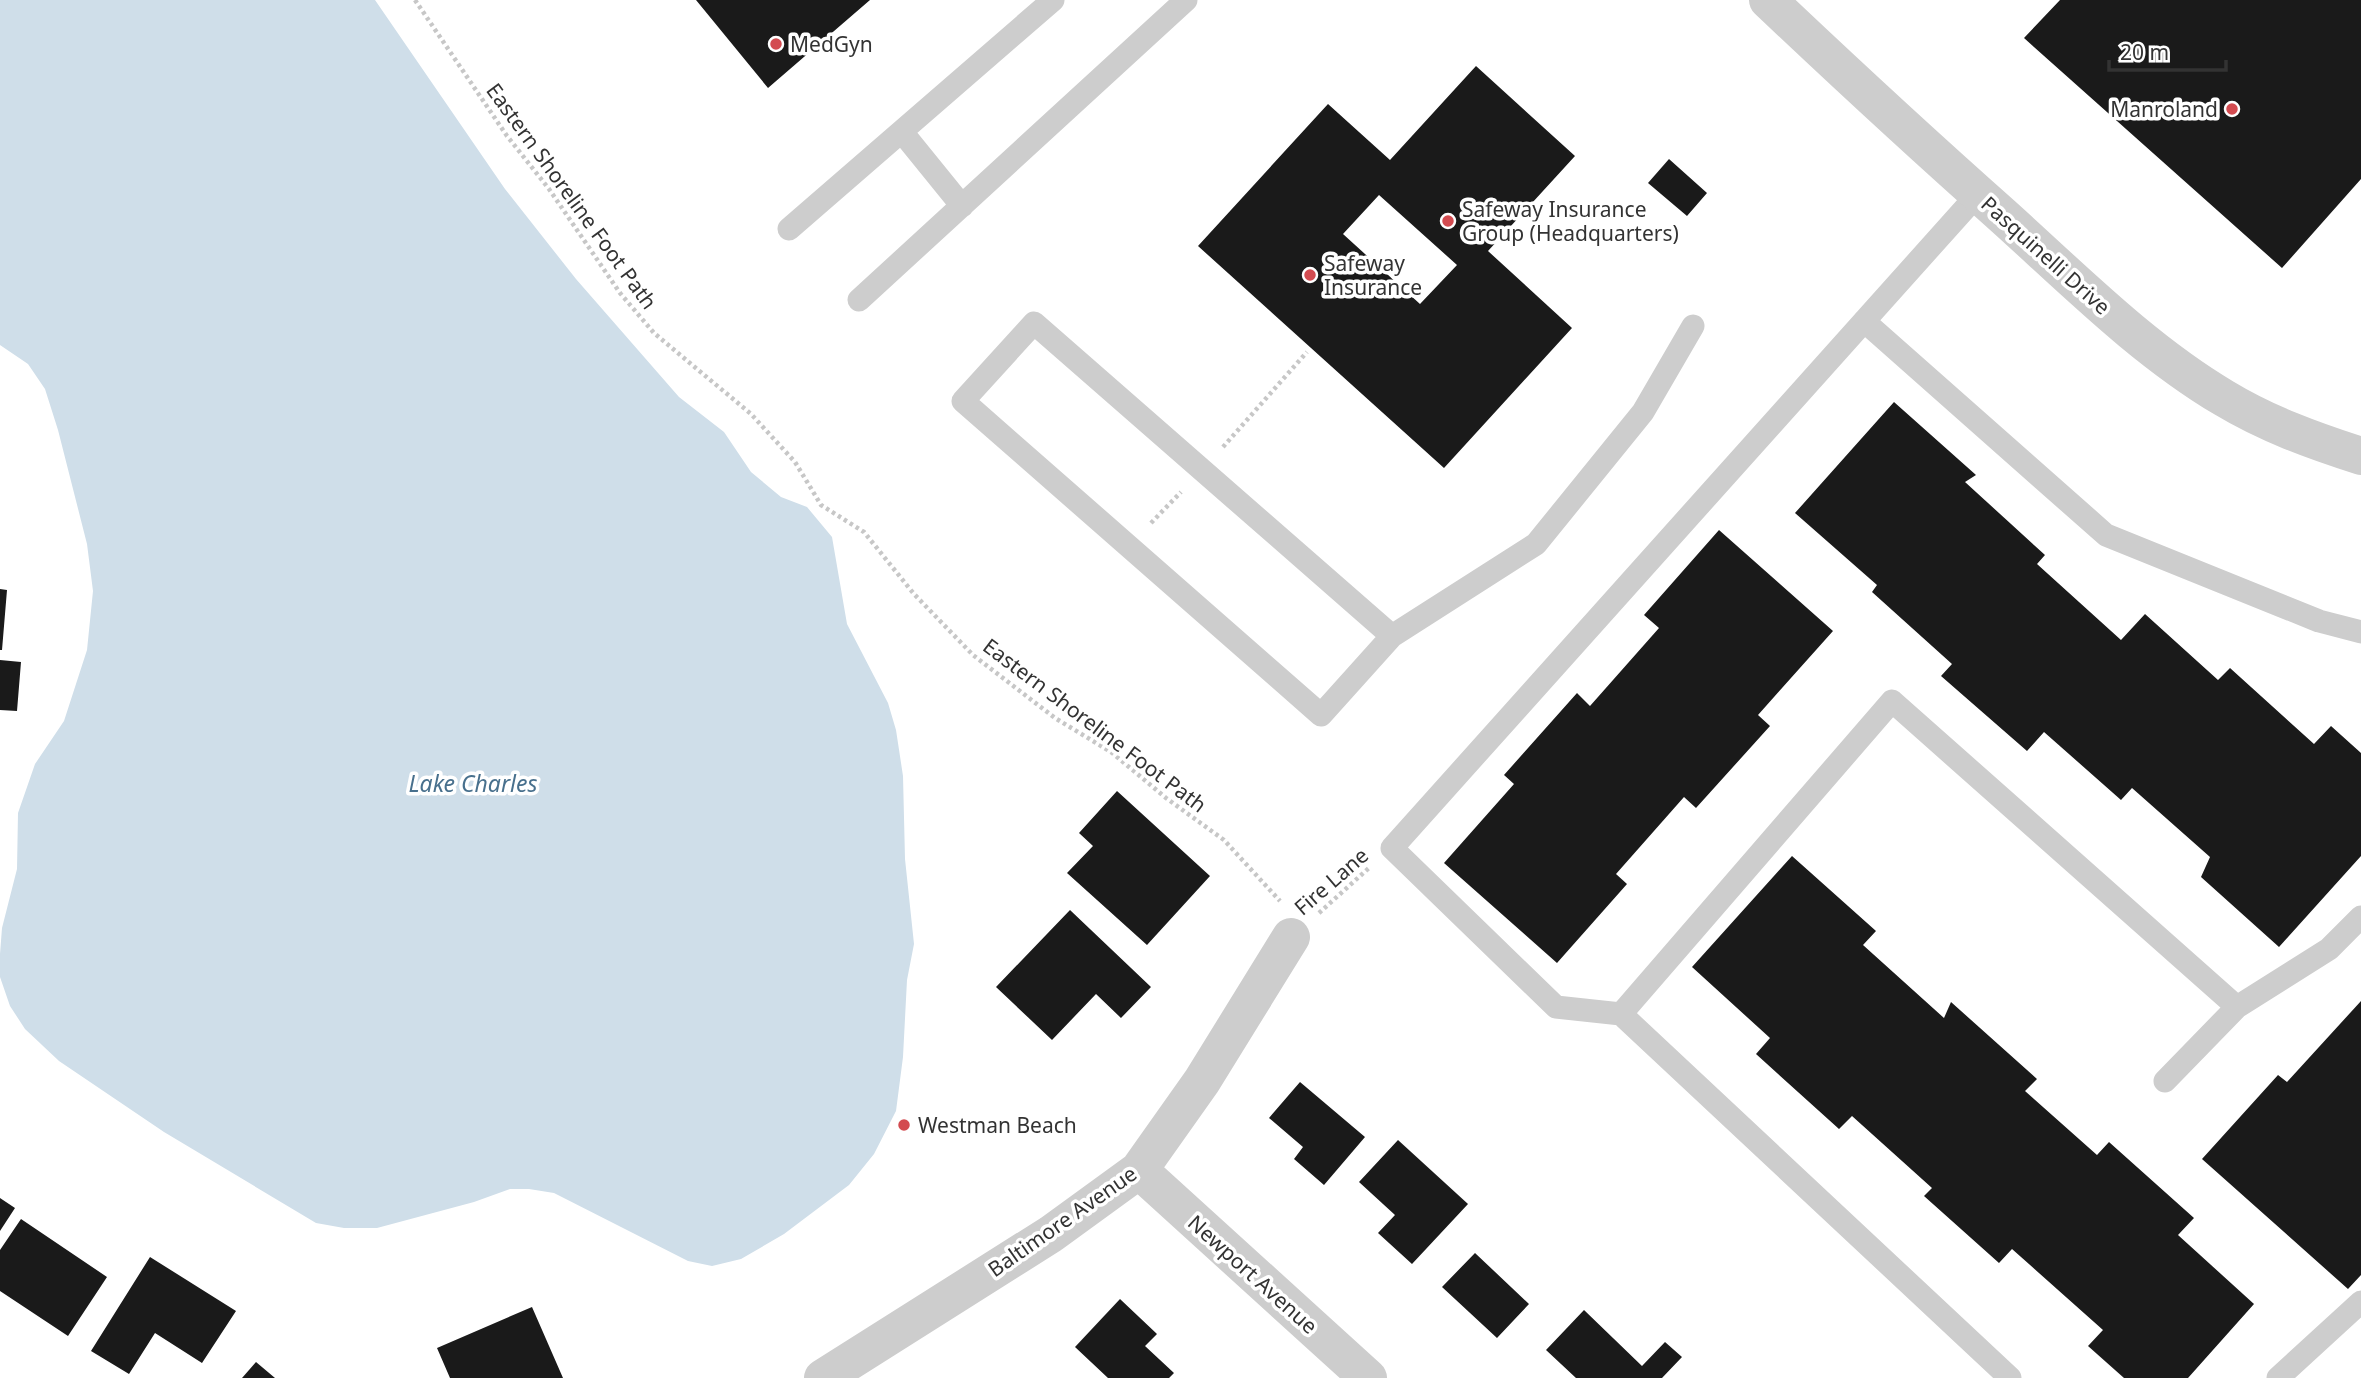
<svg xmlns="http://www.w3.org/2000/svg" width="2361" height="1378" font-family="'Noto Sans',sans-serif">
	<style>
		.water { fill: #cfdee9 }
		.building { fill: #1a1a1a; fill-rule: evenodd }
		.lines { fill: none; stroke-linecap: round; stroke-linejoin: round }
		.path { stroke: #c7c7c7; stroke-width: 4.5; stroke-dasharray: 3.5 3.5; stroke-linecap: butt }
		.service { stroke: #cdcdcd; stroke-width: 23 }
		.minor { stroke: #cdcdcd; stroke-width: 38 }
		.tertiary { stroke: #cdcdcd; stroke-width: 38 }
		.poi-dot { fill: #d34b50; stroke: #fff; stroke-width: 2.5 }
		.labels { text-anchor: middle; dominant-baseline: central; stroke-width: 7; stroke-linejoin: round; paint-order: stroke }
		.poi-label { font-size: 21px; fill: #333; stroke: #fff; text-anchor: start }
		.street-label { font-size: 21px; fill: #333; stroke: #fff }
		.water-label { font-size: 23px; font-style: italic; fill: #48708d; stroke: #fff }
	</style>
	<rect width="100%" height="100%" fill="#fff"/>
	<path class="water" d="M0,0H375L505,189L576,279L679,397L724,432L751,472L781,497L807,507L832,537L847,624L888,703L896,730L903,776L905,859L914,944L907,980L903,1057L896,1111L874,1154L849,1185L784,1234L741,1259L712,1266L688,1261L554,1193L529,1189H510L474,1202L377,1228H344L316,1223L164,1132L59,1061L25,1029L10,1006L0,977V954L2,928L17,869L18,813L35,764L64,721L87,650L93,591L87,544L58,430L45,389L28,364L0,345Z"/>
	<path class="building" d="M696,0H870L768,88Z
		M2060,0H2361V179L2282,268L2024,38Z
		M1476,66L1575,156L1488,251L1572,328L1444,468L1198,246L1328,104L1390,160ZM1379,195L1457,265L1420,304L1343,234Z
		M1669,159L1707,193L1687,216L1648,183Z
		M1894,402L1976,475L1965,482L2045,555L2037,564L2121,640L2145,614L2218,680L2230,668L2314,744L2331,726L2361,753V856L2279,947L2201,877L2210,857L2132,788L2121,800L2044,732L2027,751L1941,676L1952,664L1872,592L1877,585L1795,513Z
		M1719,530L1833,631L1758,715L1770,726L1696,808L1684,797L1616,874L1627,884L1557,963L1444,863L1514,784L1504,775L1577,693L1590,706L1659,628L1644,615Z
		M0,589L7,590L2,650H0Z
		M0,660L21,662L17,711L0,710Z
		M1117,791L1210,876L1147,945L1067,873L1093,846L1079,833Z
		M1792,856L1876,931L1863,945L1944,1018L1951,1002L2037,1079L2025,1091L2097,1155L2109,1142L2194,1218L2178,1235L2254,1304L2188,1378H2124L2088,1346L2103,1330L2012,1249L1999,1263L1924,1196L1932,1188L1852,1116L1839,1129L1756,1054L1770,1038L1692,967Z
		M1070,910L1151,987L1121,1018L1096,994L1052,1040L996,987Z
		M2361,1001V1275L2348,1289L2202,1159L2278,1075L2287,1082Z
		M1300,1082L1365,1137L1324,1185L1294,1159L1303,1147L1269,1118Z
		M1398,1140L1468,1204L1412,1264L1378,1233L1395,1215L1359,1182Z
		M0,1198L15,1208L0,1231Z
		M21,1219L107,1277L68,1336L0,1291V1250Z
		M1475,1253L1529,1304L1497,1338L1442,1287Z
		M150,1257L236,1311L202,1363L155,1333L129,1374L91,1351Z
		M1120,1299L1157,1334L1145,1346L1174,1373L1169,1378H1108L1075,1347Z
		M532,1307L563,1378H450L437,1348Z
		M1584,1310L1642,1366L1665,1342L1682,1357L1662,1378H1576L1546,1350Z
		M256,1362L275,1378H242Z"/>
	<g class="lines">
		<path class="path" d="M415,0L507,136L549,189L620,293L654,333L751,414L795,462L821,505L864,532L914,594L973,655L1055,718L1111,752L1166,798L1224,840L1280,901
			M1223,447L1307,352
			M1151,523L1181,492
			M1319,913L1370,867"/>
		<path class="service" d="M902,132L962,206
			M1978,194L1392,848L1556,1007L1621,1014L2010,1378
			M789,229L1053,0
			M859,300L1186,0
			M1864,321L2106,535L2319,621L2361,632
			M1392,636L1034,323L963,401L1321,715L1392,636L1536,544L1643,412L1693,326
			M1621,1014L1892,701L2237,1007
			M2165,1081L2237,1007L2329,949L2361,917
			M2278,1378L2361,1302"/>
		<path class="minor" d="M1139,1170L1368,1378
			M823,1378L1051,1234L1139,1170L1202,1081L1291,937"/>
		<path class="tertiary" d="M1768,0C1845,73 1923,145 2003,216C2073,279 2143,350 2224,398C2267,424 2314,441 2361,456"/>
	</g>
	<g class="poi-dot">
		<circle cx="776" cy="44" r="7"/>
		<circle cx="2232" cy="109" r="7"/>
		<circle cx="1448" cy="221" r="7"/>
		<circle cx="1310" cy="275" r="7"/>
		<circle cx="904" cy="1125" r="7"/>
	</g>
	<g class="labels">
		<g class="poi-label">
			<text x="790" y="44">MedGyn</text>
			<text x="2218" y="109" text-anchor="end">Manroland</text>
			<text x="1462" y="209">Safeway Insurance<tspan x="1462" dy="24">Group (Headquarters)</tspan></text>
			<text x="1324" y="263">Safeway<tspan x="1324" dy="24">Insurance</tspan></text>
			<text x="918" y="1125">Westman Beach</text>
		</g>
		<g class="street-label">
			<text transform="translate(572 196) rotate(54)">Eastern Shoreline Foot Path</text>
			<text transform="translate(2046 255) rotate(42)">Pasquinelli Drive</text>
			<text transform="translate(1095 725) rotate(37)">Eastern Shoreline Foot Path</text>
			<text transform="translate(1331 881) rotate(-41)">Fire Lane</text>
			<text transform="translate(1062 1221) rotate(-35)">Baltimore Avenue</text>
			<text transform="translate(1253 1274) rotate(42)">Newport Avenue</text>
		</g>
		<g class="water-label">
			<text x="473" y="783">Lake Charles</text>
		</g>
	</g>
	<path d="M2109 60v10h117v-10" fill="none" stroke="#333333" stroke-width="3.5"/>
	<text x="2120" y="60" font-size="21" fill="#333333" stroke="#ffffff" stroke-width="5" paint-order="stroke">20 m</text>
</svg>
